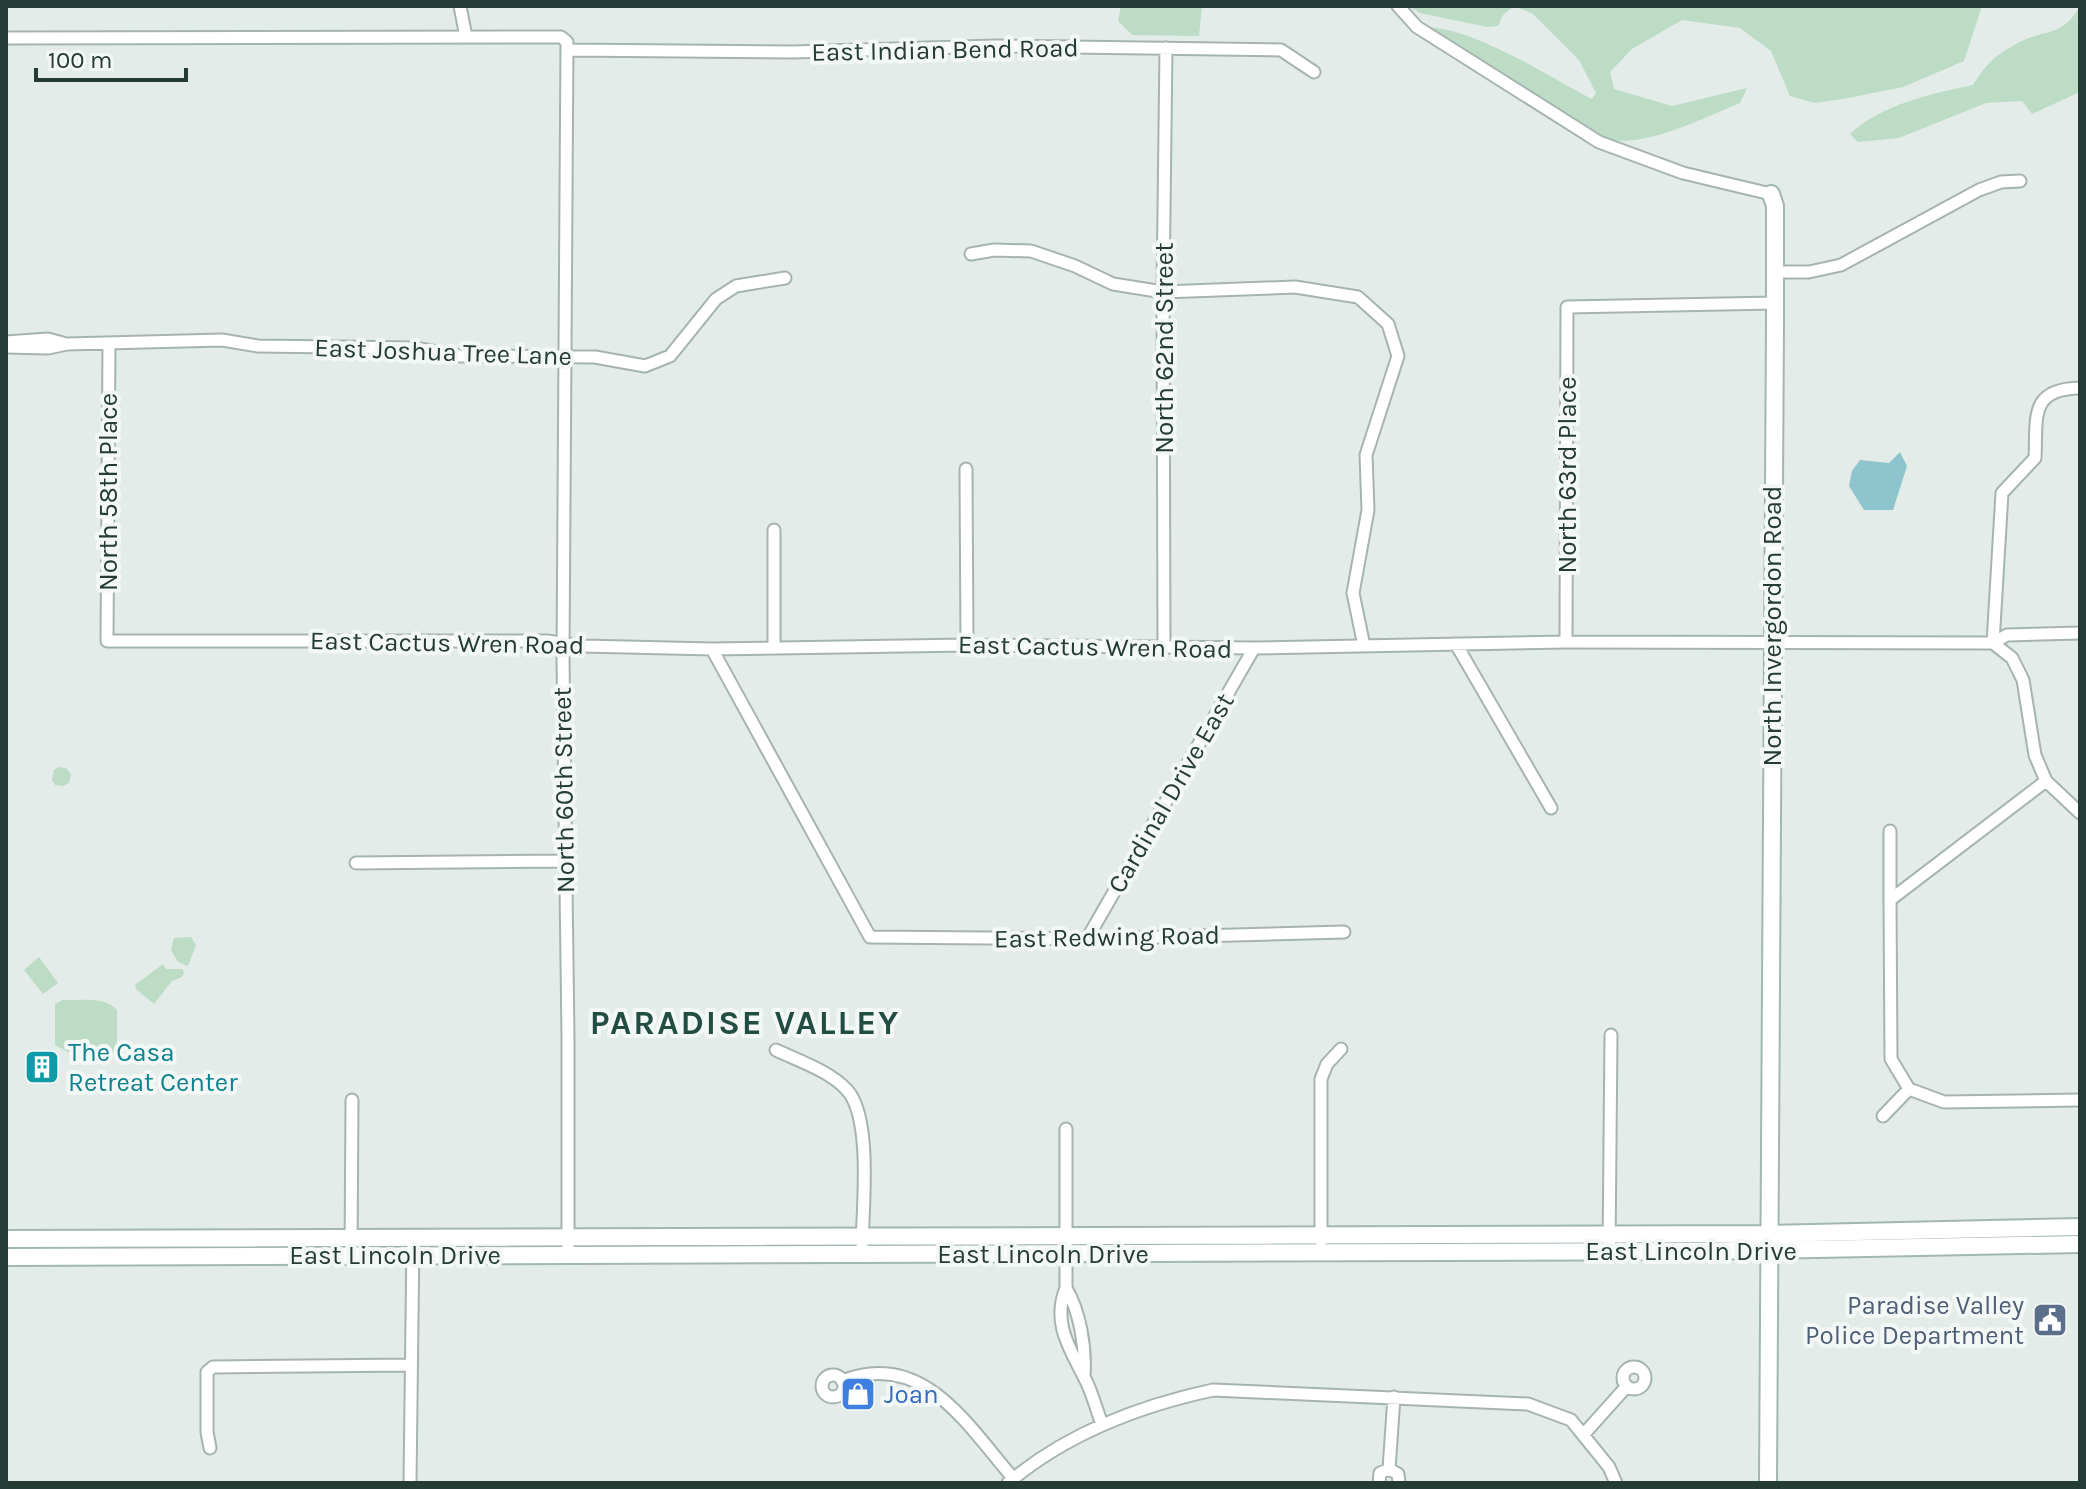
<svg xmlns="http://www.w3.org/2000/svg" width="2086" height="1489" font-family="Karla,sans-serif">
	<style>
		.green { fill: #bddcc5 }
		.water { fill: #8ec4cd }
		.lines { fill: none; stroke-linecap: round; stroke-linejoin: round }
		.street-casing { stroke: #a6b4af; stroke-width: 15 }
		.secondary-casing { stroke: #a2b7af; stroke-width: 20 }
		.street { stroke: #fff; stroke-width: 11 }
		.secondary { stroke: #fff; stroke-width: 16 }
		.labels { text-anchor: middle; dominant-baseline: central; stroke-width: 8; stroke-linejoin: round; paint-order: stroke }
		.street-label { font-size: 26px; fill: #243c35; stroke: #f3f8f6 }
		.culture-label { font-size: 26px; fill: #0d838f; stroke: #f3f8f6; text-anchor: start }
		.service-label { font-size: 26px; fill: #4e5e75; stroke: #f3f8f6; text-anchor: end }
		.shop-label { font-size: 26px; fill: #366cbe; stroke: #f3f8f6; text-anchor: start }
		.district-label { font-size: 34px; font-weight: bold; letter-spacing: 2px; fill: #214d42; stroke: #f3f8f6 }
	</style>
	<rect width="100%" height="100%" fill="#e3ece8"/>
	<path class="green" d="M1121,6H1202L1199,36L1132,35L1118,21Z
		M1408,6H1982L1964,61L1903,87L1848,98L1815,103L1790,96L1771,51L1740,28L1682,20L1632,49L1610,72L1614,89L1672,106L1747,88L1740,103C1703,118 1640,151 1601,138L1426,27C1474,28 1548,76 1592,99L1596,93L1579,60L1533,14L1514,6L1503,15L1498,26L1487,27L1420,13Z
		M2080,7V92L2032,114L2022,101L1986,103L1899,138L1858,142L1850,134C1882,104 1931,94 1973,85C1986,64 1995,55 2018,43C2046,28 2059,39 2080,7Z
		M59,767L66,768L71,774L69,783L63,786L55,785L52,780L54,770Z
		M191,937L196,945L188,966L178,962L171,950L174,938Z
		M39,957L58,983L43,994L24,970Z
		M163,964L166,969H183L184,973L182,977L172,981L154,1004L136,989L135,985Z
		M62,1000C79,1001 105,995 117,1010V1050L112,1054L68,1052L55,1045V1004Z"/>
	<path class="water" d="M1900,452L1907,466L1893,510H1864L1849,486L1852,471L1860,460L1889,463Z"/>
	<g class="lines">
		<g class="street-casing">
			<path id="street" d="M460,6L466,37
				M1398,6L1417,27L1599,142L1683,173L1771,194
				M6,38L561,37L567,42L563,657L568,1038V1255
				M568,50L793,52L995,46L1281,50L1314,72
				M971,254L994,250L1031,251L1075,266L1113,284L1163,292L1295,287L1358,297L1388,324L1398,356L1366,455L1368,510L1353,593L1364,646
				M1775,272H1809L1841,265L1979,190L2001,182L2020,181
				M6,342L48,339L63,343
				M109,343L107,641H547L583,646L712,649L967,645L1254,648L1566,642L1993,643L2007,635L2080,633
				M6,347L48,348L67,344L222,340L258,346L414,348L460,356L595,357L645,366L670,356L716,299L736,286L785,278
				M966,469L967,645
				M774,530V647
				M1566,642L1567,307L1775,303
				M1993,643L2002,493L2035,458C2037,417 2029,389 2080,388
				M1993,643L2012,658L2023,680L2035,755L2046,781L2080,813
				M1456,644L1551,808
				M1164,648L1163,292L1166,48
				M712,649L870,937L1087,939L1344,932
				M356,863L565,861
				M1890,900V831
				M1087,939L1254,648
				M776,1050C799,1061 830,1071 847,1090C872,1117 863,1207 862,1244
				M1909,1089L1891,1059L1890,900L2046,781
				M1909,1089L1944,1102L2080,1100
				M1883,1116L1909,1089
				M1066,1129V1288C1052,1322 1069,1347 1084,1377C1092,1391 1096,1409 1102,1424
				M1321,1241V1079L1327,1064L1341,1049
				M1609,1251L1611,1035
				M351,1255L352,1100
				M1066,1288C1080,1312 1086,1347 1084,1376
				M1623 1378a11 11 0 1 1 22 0a11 11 0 1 1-22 0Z
				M822 1386a11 11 0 1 1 22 0a11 11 0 1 1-22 0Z
				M842,1381C923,1349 967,1425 1013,1478
				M1584,1434L1627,1386
				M210,1448L207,1432V1372L213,1367L410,1365
				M1389,1469L1394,1397
				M410,1483L413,1238
				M1008,1483C1067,1433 1139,1406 1213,1390L1528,1404L1571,1420L1609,1467L1616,1483
				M1379,1483L1380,1473L1389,1469L1398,1474L1399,1483"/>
		</g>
		<g class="secondary-casing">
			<path id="secondary" d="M6,1239L1769,1234L2080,1227
				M6,1257L1706,1251L2080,1244
				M1768,1483L1775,321V206L1771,194"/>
		</g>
		<use href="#street" class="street"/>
		<use href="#secondary" class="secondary"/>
	</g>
	<defs>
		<g id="building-square" transform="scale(1.8)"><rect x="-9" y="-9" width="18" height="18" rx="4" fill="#0f9aa8" stroke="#f3f8f6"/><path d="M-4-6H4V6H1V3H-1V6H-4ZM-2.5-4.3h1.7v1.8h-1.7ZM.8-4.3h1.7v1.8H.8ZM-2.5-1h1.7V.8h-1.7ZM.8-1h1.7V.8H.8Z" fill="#fff"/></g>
		<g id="civic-square" transform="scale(1.8)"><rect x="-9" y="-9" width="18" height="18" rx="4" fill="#5c6f8a" stroke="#f3f8f6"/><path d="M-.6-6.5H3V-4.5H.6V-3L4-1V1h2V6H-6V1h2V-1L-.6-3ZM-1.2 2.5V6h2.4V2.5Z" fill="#fff"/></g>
		<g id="shop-square" transform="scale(1.8)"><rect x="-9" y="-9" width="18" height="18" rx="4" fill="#3f7fe0" stroke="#f3f8f6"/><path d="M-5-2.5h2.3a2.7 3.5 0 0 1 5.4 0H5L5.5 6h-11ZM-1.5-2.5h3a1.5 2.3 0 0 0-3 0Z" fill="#fff"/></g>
	</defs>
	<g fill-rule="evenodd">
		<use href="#building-square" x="42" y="1067"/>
		<use href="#civic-square" x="2050" y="1320"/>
		<use href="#shop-square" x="858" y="1394"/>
	</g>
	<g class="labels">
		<g class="street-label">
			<text transform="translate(945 50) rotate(-1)">East Indian Bend Road</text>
			<text transform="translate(1164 348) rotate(-90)">North 62nd Street</text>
			<text transform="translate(443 352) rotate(2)">East Joshua Tree Lane</text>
			<text transform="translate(1567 475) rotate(-90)">North 63rd Place</text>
			<text transform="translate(108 492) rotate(-90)">North 58th Place</text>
			<text transform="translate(1772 626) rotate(-90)">North Invergordon Road</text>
			<text transform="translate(447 643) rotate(1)">East Cactus Wren Road</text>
			<text transform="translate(1095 647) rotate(1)">East Cactus Wren Road</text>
			<text transform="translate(564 790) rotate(-91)">North 60th Street</text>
			<text transform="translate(1171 793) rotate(-60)">Cardinal Drive East</text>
			<text transform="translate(1107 937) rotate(-1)">East Redwing Road</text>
			<text x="1691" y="1251">East Lincoln Drive</text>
			<text x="1043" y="1254">East Lincoln Drive</text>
			<text x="395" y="1255">East Lincoln Drive</text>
		</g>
		<g class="culture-label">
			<text x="68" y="1052">The Casa<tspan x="68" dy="30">Retreat Center</tspan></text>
		</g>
		<g class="service-label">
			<text x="2024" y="1305">Paradise Valley<tspan x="2024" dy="30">Police Department</tspan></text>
		</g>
		<g class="shop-label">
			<text x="884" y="1394">Joan</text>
		</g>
		<g class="district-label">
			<text x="745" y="1023">PARADISE VALLEY</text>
		</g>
	</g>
	<rect width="2086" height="1489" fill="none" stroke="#243c35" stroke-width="16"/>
	<path d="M36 68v12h150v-12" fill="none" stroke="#243c35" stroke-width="4"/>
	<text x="48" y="68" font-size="24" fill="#243c35" stroke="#f3f8f6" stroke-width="6" paint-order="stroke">100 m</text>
</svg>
